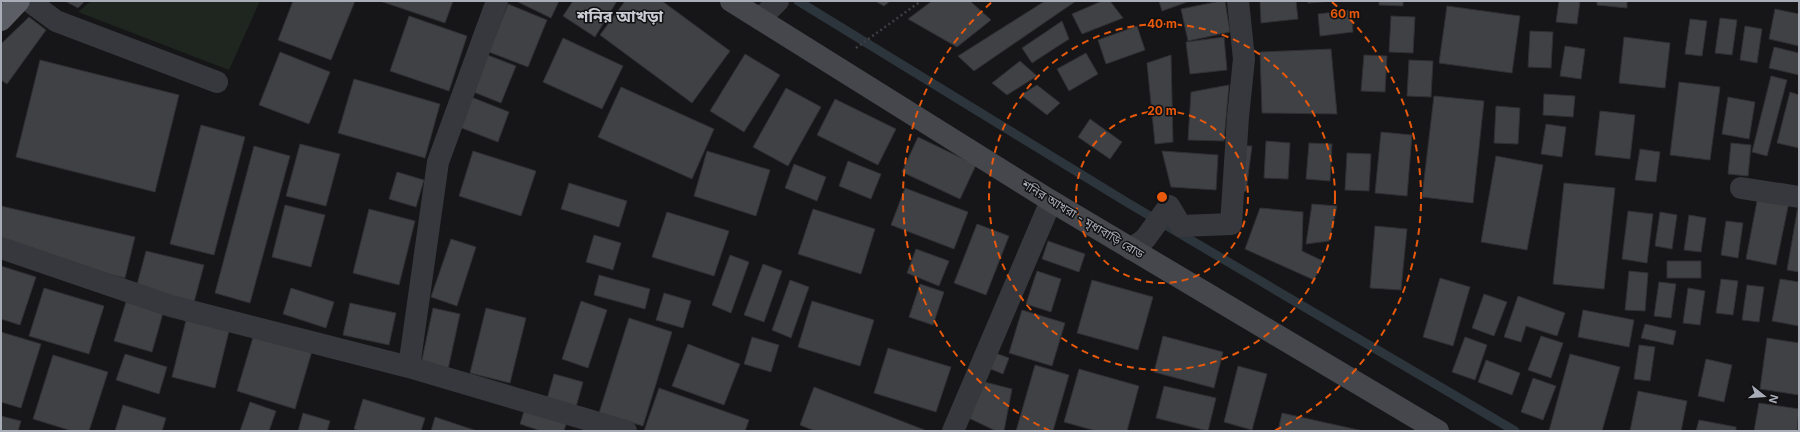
<svg xmlns="http://www.w3.org/2000/svg" width="1800" height="432" font-family="Inter,'Noto Sans Bengali',sans-serif">
	<style>
		.green { fill: #1e261f }
		.lines { fill: none; stroke-linecap: round; stroke-linejoin: round }
		.stream { stroke: #2c353c; stroke-width: 9 }
		.building { fill: #404145; stroke: #303034 }
		.path { stroke: #3d3f44; stroke-width: 2.5; stroke-dasharray: 2 3; stroke-linecap: butt }
		.minor { stroke: #37383d; stroke-width: 22 }
		.secondary { stroke: #45474d; stroke-width: 22 }
		.trunk { stroke: #5b5e65; stroke-width: 22 }
		.ring { fill: none; stroke: #e8590c; stroke-width: 2; stroke-dasharray: 7 5 }
		.labels { text-anchor: middle; dominant-baseline: central; stroke-width: 3; stroke-linejoin: round; paint-order: stroke }
		.street-label { font-size: 12px; fill: #a8adb8; stroke: #111113 }
		.district-label { font-size: 16px; font-weight: bold; fill: #c9ccd4; stroke: #111113 }
		.centre { fill: #e8590c; stroke: #111113; stroke-width: 2 }
		.ring-label { font-size: 12px; text-anchor: middle; font-weight: bold; fill: #e8590c; stroke: #111113; stroke-width: 3; stroke-linejoin: round; paint-order: stroke }
	</style>
	<rect width="100%" height="100%" fill="#161618"/>
	<path class="green" d="M91,1H260L229,70L78,12Z"/>
	<g class="lines">
		<path class="stream" d="M798,1L1128,203L1515,431"/>
	</g>
	<path class="building" d="M65,1H85L78,8Z
		M293,1H355L331,60L278,40Z
		M380,1H453L445,23Z
		M516,1H559L551,18Z
		M573,1H617L595,37L563,16Z
		M625,1H662L730,51L692,103L600,35Z
		M875,1H890L884,6Z
		M932,1H970L991,20L957,47L908,19Z
		M1045,1H1076L974,71L958,56Z
		M1102,1H1110L1123,18L1082,34L1072,14Z
		M1159,1H1190L1162,11Z
		M1221,1H1225L1230,32L1188,41L1181,9Z
		M1260,1H1296L1298,19L1261,23Z
		M1308,1H1332L1308,3Z
		M1379,1H1403V6L1379,5Z
		M1559,1H1580L1577,24L1556,22Z
		M1597,1H1627V8L1597,5Z
		M508,4L547,20L528,67L489,52Z
		M1447,6L1520,16L1512,73L1439,63Z
		M1775,9L1799,14V46L1769,39Z
		M1351,10L1353,32L1320,36L1318,14Z
		M409,16L467,36L449,91L390,71Z
		M1391,16L1415,17L1413,53L1389,52Z
		M29,17L46,30L7,84L1,80V44Z
		M1720,18L1737,20L1732,55L1715,53Z
		M1690,19L1707,21L1702,56L1685,54Z
		M1062,21L1069,39L1032,63L1022,48Z
		M1137,26L1145,50L1106,64L1098,40Z
		M1745,26L1762,29L1757,63L1740,60Z
		M1530,31L1553,32L1551,68L1528,67Z
		M1224,37L1227,70L1190,74L1186,42Z
		M1624,37L1670,43L1665,88L1619,83Z
		M563,38L623,66L602,109L543,82Z
		M1565,46L1585,49L1581,79L1560,76Z
		M1774,47L1799,53V75L1769,68Z
		M1331,49L1337,114L1262,113L1260,52Z
		M280,52L330,72L309,124L259,105Z
		M1086,53L1098,74L1069,91L1057,69Z
		M485,54L516,66L501,103L471,91Z
		M745,54L780,75L744,132L710,111Z
		M1171,55L1173,142L1155,144L1147,63Z
		M1364,55L1387,56L1385,92L1361,91Z
		M40,60L179,95L155,192L16,157Z
		M1409,60L1433,61L1431,97L1407,96Z
		M1020,61L1037,76L1007,95L992,83Z
		M1771,76L1787,80L1767,156L1752,152Z
		M354,79L440,104L425,158L338,133Z
		M1679,82L1720,87L1710,160L1670,155Z
		M1037,85L1060,103L1047,115L1021,95Z
		M1229,85L1224,141L1188,140L1191,92Z
		M621,87L714,129L692,179L598,137Z
		M786,88L821,107L788,166L753,147Z
		M1790,92L1799,95V148L1777,143Z
		M1544,94L1575,96L1573,117L1543,115Z
		M466,95L509,112L498,142L454,125Z
		M1434,96L1484,101L1473,203L1422,197Z
		M1728,97L1755,102L1749,139L1722,134Z
		M835,99L896,129L878,165L817,135Z
		M1496,106L1520,108L1518,144L1494,143Z
		M1600,111L1635,115L1630,159L1595,155Z
		M1090,119L1122,142L1110,159L1078,137Z
		M1546,124L1566,127L1562,157L1541,154Z
		M201,125L245,137L214,255L170,244Z
		M1381,132L1412,135L1407,196L1375,193Z
		M918,137L976,165L960,199L902,172Z
		M1266,141L1290,143L1288,179L1264,178Z
		M1309,143L1332,144L1330,181L1306,179Z
		M1731,143L1751,145L1748,176L1728,174Z
		M300,144L340,154L326,206L286,196Z
		M254,146L290,156L250,303L215,293Z
		M1233,146H1252L1246,191L1228,194Z
		M1640,149L1660,152L1656,182L1635,180Z
		M473,151L536,171L521,216L459,196Z
		M707,151L770,170L756,216L694,196Z
		M1162,151L1218,155L1216,190L1171,187Z
		M1347,153L1371,154L1369,191L1345,190Z
		M1496,156L1543,165L1527,250L1481,242Z
		M848,161L881,174L871,199L839,186Z
		M794,164L826,177L817,201L785,188Z
		M397,172L424,180L416,207L389,199Z
		M569,183L627,201L619,227L561,209Z
		M1564,183L1615,188L1604,289L1553,284Z
		M905,188L968,212L954,249L891,225Z
		M1758,196L1789,202L1776,265L1746,259Z
		M1312,204L1337,206L1329,241L1306,244Z
		M285,205L325,215L311,267L272,257Z
		M1,206L135,237L125,278L1,249Z
		M1798,206H1799V272L1787,270Z
		M1260,208L1303,212L1302,251L1323,261L1314,280L1245,249Z
		M369,209L415,221L399,285L353,273Z
		M813,209L875,229L861,274L798,254Z
		M1628,211L1653,214L1647,263L1622,259Z
		M667,212L729,231L714,276L652,257Z
		M1660,212L1677,215L1672,249L1655,246Z
		M1689,215L1706,218L1701,252L1684,250Z
		M1726,221L1743,223L1738,258L1721,255Z
		M977,224L1009,236L986,295L954,283Z
		M1375,226L1407,229L1401,290L1370,288Z
		M594,235L621,243L613,270L586,262Z
		M451,239L476,247L457,306L431,297Z
		M1048,241L1085,254L1079,272L1042,259Z
		M916,249L949,261L939,286L907,273Z
		M146,251L204,265L193,306L135,292Z
		M730,255L749,262L731,313L712,305Z
		M1667,261H1701V278H1667Z
		M763,264L782,271L764,322L744,315Z
		M1,266L36,277L20,325L1,319Z
		M1037,271L1061,279L1051,312L1026,304Z
		M1629,271L1648,273L1645,311L1625,310Z
		M599,275L650,289L645,309L594,295Z
		M1440,278L1470,287L1453,346L1423,337Z
		M1721,279L1738,281L1733,315L1716,313Z
		M1780,279L1799,282V326L1772,321Z
		M790,280L809,287L791,338L772,330Z
		M1092,280L1153,297L1138,350L1077,333Z
		M1659,282L1676,284L1671,318L1654,316Z
		M920,284L944,292L933,325L909,317Z
		M1747,285L1764,287L1759,322L1742,320Z
		M44,288L104,306L89,354L29,336Z
		M291,288L334,302L326,328L283,314Z
		M1688,288L1705,291L1700,325L1683,323Z
		M664,293L691,301L683,328L656,320Z
		M1484,294L1507,302L1494,336L1472,328Z
		M1518,296L1565,313L1557,336L1526,326L1521,342L1504,337Z
		M581,301L607,310L588,368L562,359Z
		M812,301L874,320L860,366L798,347Z
		M126,302L163,313L152,352L114,341Z
		M350,303L396,313L389,345L343,335Z
		M433,308L460,314L447,374L420,369Z
		M486,308L526,318L510,383L470,373Z
		M1022,310L1065,323L1052,366L1009,353Z
		M1583,310L1634,320L1629,347L1578,337Z
		M188,312L231,323L215,388L172,377Z
		M629,318L672,332L643,426L599,413Z
		M1645,324L1676,331L1673,345L1641,338Z
		M1,332L41,344L21,408L1,402Z
		M254,334L312,351L295,409L237,391Z
		M1163,336L1223,352L1214,388L1154,372Z
		M1541,336L1563,343L1551,378L1528,370Z
		M752,337L779,345L771,372L744,364Z
		M1465,337L1487,345L1475,380L1452,372Z
		M1767,338L1799,343V395L1760,389Z
		M688,344L740,364L724,405L672,386Z
		M1639,345L1655,347L1650,381L1634,379Z
		M979,347L1009,358L1003,374L973,362Z
		M888,348L951,367L936,412L874,393Z
		M125,354L167,367L159,394L116,380Z
		M1570,354L1620,367L1602,431H1549Z
		M53,355L108,372L89,431H72L33,419Z
		M1706,359L1732,365L1724,402L1698,396Z
		M1486,360L1520,373L1512,395L1478,382Z
		M1035,365L1069,375L1053,431H1016Z
		M1238,366L1267,374L1252,430L1224,422Z
		M1079,369L1139,386L1127,431H1096L1064,422Z
		M554,374L583,382L576,407L547,399Z
		M969,378L1012,389L1004,431H996L956,412Z
		M1533,378L1556,386L1543,420L1521,412Z
		M1164,386L1216,398L1208,431L1156,418Z
		M814,387L927,431H815L800,425Z
		M659,388L749,420L745,431H644Z
		M1638,391L1687,401L1681,431H1630Z
		M528,398L570,411L564,431H541L520,424Z
		M363,399L425,418L421,431H360L354,429Z
		M250,402L276,411L269,431H240Z
		M1759,403L1799,409L1797,431H1754Z
		M123,405L166,418L162,431H115Z
		M303,413L330,421L327,431H298Z
		M1282,413L1363,431H1278Z
		M1,416L21,421L18,431H1Z
		M435,417L477,431H431Z
		M1699,420L1736,427V431H1696Z"/>
	<g class="lines">
		<path class="path" d="M856,48L921,1"/>
		<path class="minor" d="M29,1L56,21L217,82
			M760,19L778,1
			M1741,188L1799,197
			M1,248L171,306L409,367L626,431
			M1131,249L1145,239L1169,206L1181,226L1231,224L1238,117L1244,59L1238,1
			M409,367L438,162L497,1
			M953,431L1051,201"/>
		<path class="secondary" d="M731,1L1051,201L1438,431"/>
		<path class="trunk" d="M1,20L19,1"/>
	</g>
	<g class="ring">
		<circle cx="1162" cy="197" r="86"/>
		<circle cx="1162" cy="197" r="173"/>
		<path d="M1050 431A259 259 0 0 1 992 2M1332 2A259 259 0 0 1 1274 431"/>
	</g>
	<g class="labels">
		<g class="street-label">
			<text transform="translate(1083 219) rotate(31)">শনির আখরা - মৃধাবাড়ি রোড</text>
		</g>
		<g class="district-label">
			<text x="620" y="16">শনির আখড়া</text>
		</g>
	</g>
	<circle cx="1162" cy="197" r="6" class="centre"/>
	<g class="ring-label">
		<text x="1345" y="18">60 m</text>
		<text x="1162" y="28">40 m</text>
		<text x="1162" y="115">20 m</text>
	</g>
	<rect width="1800" height="432" fill="none" stroke="#a8adb8" stroke-width="4"/>
	<g transform="translate(1764 396) rotate(107)" stroke="#111113" stroke-width="3" paint-order="stroke">
	<path d="M0-3L7 15L0 10L-7 15Z" fill="#a8adb8"/>
	<text y="-6" font-size="11" font-weight="bold" text-anchor="middle" fill="#a8adb8">N</text>
	</g>
</svg>
